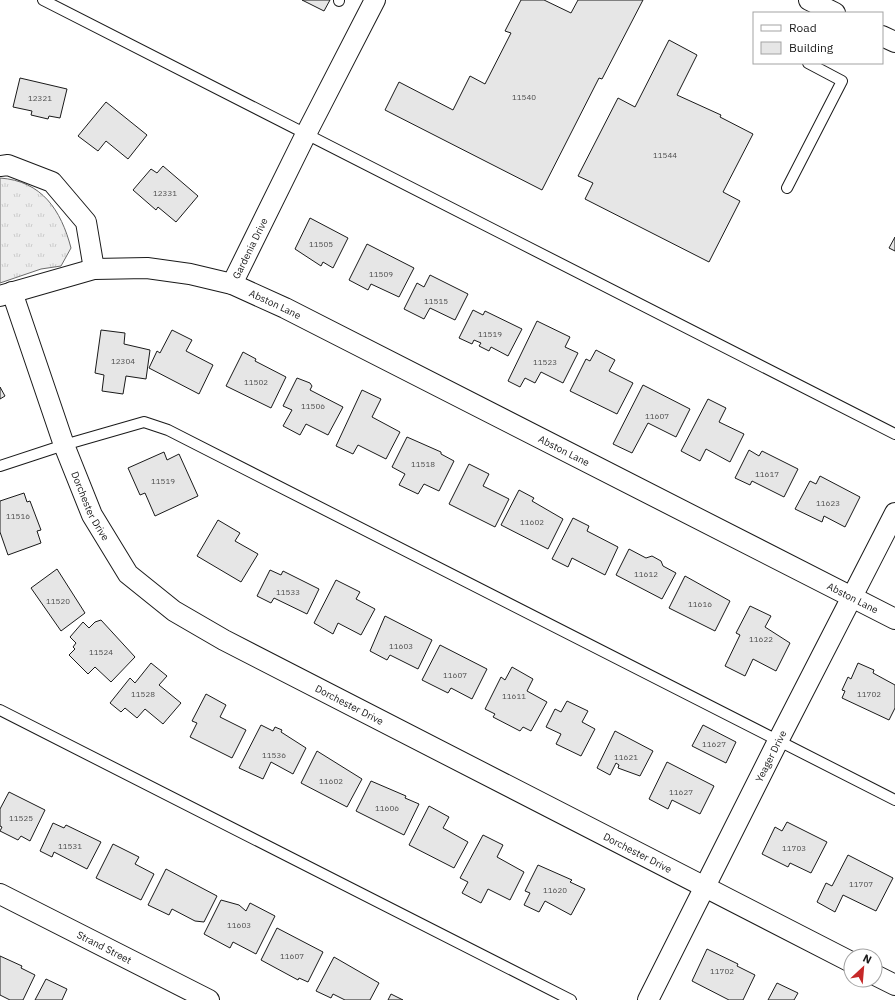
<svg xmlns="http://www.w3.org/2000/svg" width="895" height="1000" font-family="'IBM Plex Sans',sans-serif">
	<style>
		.grass { fill: url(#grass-tufts); stroke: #6a6a6a }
		.building { fill: #e6e6e6; stroke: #1a1a1a }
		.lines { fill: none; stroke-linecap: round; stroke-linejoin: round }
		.lane-casing { stroke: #1a1a1a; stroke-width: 12 }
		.street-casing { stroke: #1a1a1a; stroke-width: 22 }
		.lane { stroke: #fff; stroke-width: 10 }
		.street { stroke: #fff; stroke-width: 20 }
		.labels { text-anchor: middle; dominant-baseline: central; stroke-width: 3; stroke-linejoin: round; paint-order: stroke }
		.number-label { font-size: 8px; fill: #4d4d4d }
		.street-label { font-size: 10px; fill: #1a1a1a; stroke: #fff }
	</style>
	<defs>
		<pattern id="grass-tufts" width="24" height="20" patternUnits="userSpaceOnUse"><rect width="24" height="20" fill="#ededed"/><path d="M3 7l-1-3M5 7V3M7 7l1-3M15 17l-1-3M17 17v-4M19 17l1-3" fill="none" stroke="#cbcbcb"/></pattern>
	</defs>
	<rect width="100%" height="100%" fill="#fff"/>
	<path class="grass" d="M0,178C42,181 61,210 71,248L61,266L41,269L0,283Z"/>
	<path class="building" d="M302,0H330L324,11Z
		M521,0H544L571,13L578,0H643L602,79L599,78L542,190L385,110L399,82L453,110L470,76L485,84L511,33L505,31Z
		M669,40L697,55L677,95L721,115L720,117L753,134L723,192L740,201L709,262L585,199L593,183L578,176L618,98L635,107Z
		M20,78L67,89L60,118L49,116L48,119L31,115L32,111L13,107Z
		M106,102L147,135L128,159L106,141L98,151L78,136Z
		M163,166L198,196L176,222L158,207L156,210L133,190L151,169L157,173Z
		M310,218L348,238L333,268L323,262L321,266L295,249Z
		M895,237V251L889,248Z
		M367,244L414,268L399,297L371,284L368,290L349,280Z
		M430,275L468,294L455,320L430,308L424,319L404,309L417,283L424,287Z
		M473,310L483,315L485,311L522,329L508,356L491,347L489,351L479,346L481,343L474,340L472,344L459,338Z
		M537,321L570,337L565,347L578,353L563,383L541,372L535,383L525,378L520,387L508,381Z
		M101,330L125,333L124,344L150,350L146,379L126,376L123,394L102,391L104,375L95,373Z
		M172,330L192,340L186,351L213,365L199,394L149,368L157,351L160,353Z
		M596,350L615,360L609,371L633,383L617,414L570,391L586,359L590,361Z
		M243,352L256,359L255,361L286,377L271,408L226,386Z
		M297,378L310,383L312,386L310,390L343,407L328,435L306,424L300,435L283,426L292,410L283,406Z
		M643,385L690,409L676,437L648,423L632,453L613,444Z
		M0,387L5,396L0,399Z
		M362,390L381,399L372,417L400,432L386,459L358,445L353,454L336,446Z
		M708,399L726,408L719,422L744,434L730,462L706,449L700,461L681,451Z
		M407,437L441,452V454L454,461L439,491L424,484L418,494L399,485L405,474L392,467Z
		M749,450L759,456L762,451L798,469L784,497L752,481L750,485L735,478Z
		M164,452L167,460L179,454L198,496L155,516L145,493L140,495L128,468Z
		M469,464L489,474L483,486L509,499L495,527L449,504Z
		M820,476L860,497L845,527L824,516L822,522L795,509L810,481L816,484Z
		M519,490L534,498L532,501L563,519L548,549L501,525Z
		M24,493L27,502L30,501L41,530L37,531L41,543L8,555L0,532V501Z
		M573,518L589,526L587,531L618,547L605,575L572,558L568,567L552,559Z
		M218,520L240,533L235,541L258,554L241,582L197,556Z
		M629,549L646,558L652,556L661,561L663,566L676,573L662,599L616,575Z
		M57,569L85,613L61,631L31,588Z
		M270,570L281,575L283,571L319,589L307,614L274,598L271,603L257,596Z
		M685,576L730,601L715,631L669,608Z
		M336,580L360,592L356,599L375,609L361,635L338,623L333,634L314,623Z
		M750,606L771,616L765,627L790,643L776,671L753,659L745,676L725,666L740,635L736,633Z
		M385,616L432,640L418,669L390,655L387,660L370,651Z
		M101,620L135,657L111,682L95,667L88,674L69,655L75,649L73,647L76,643L70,637L83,622L89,628L95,622Z
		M440,645L487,669L472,699L451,688L448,693L422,680Z
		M151,663L167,676L159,685L181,703L163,724L145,709L137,718L125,708L121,712L110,703L130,678L135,683Z
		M858,663L874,670L873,673L895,685V708L889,720L842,698L845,691L842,690L848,677L851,679Z
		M512,667L533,679L527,691L547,702L531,731L523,727L520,731L493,717L495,714L485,709L501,677L505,680Z
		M206,694L226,705L220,717L246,730L232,758L190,737L197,723L192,721Z
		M567,701L588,711L582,722L595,729L581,756L556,744L561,734L546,727L555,709L561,712Z
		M261,725L273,731L275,727L282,730L281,732L306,748L293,774L271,762L263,779L239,768Z
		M703,725L736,742L726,763L692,746Z
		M615,731L653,751L640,776L618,768L619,765L616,763L610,775L597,768Z
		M317,751L362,779L347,807L301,783Z
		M667,762L714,786L700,814L672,800L668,809L649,799Z
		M371,781L406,796L405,798L419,804L404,835L356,811Z
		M9,792L45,810L30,841L21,836L18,840L0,831L2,827L0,826V809Z
		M429,806L449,817L443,828L468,842L454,868L409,845Z
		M787,822L827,842L811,873L790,863L788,867L762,854L775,827L782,831Z
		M53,823L64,828L66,825L101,842L87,869L54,852L52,857L40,851Z
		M483,835L503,845L497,857L524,872L510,900L488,889L481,903L462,893L468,882L460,878Z
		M113,844L139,857L135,864L154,874L141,900L96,878Z
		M848,855L893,878L876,911L843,895L835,912L817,902L826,883L832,886Z
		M538,865L572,880L570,882L585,889L571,915L545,901L539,912L524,905L530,893L525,891Z
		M166,869L217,896L204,922L195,921L172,909L169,915L148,905Z
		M221,900L239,905L246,911L250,903L275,916L256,954L233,942L230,948L204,934Z
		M277,928L323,952L308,982L299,978L298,980L261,960Z
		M707,949L738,964L737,966L755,975L743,1000H729L692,981Z
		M0,956L22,966L21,968L35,975L23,1000H10L0,995Z
		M334,957L379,983L370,1000H345L333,994L331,998L316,991Z
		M46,979L67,989L62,1000H35Z
		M777,983L798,993L794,1000H768Z
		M391,994L403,1000H388Z"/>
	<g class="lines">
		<g class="lane-casing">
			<path id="lane" d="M43,0L895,434
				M339,1V0
				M787,188L842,81L808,63
				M0,466L64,445L144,422L168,430L895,800
				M0,710L571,1000"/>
		</g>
		<g class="street-casing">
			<g id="street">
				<path d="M809,0L835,13"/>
				<path d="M882,36L895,42"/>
				<path d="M0,166L8,165L52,182L86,222L94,269"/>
				<path id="s1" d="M232,284L306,134L375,0"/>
				<path id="s2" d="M12,292L64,445L92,515L128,574L174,611L224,640L851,962"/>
				<path id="s3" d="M0,296L94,269L147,268L190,274L232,284L285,308L895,619"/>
				<path id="s4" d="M0,894L209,1000"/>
				<path d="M875,975L895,985"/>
				<path id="s5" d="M648,1000L778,741L895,513"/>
			</g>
		</g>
		<use href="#lane" class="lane"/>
		<use href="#street" class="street"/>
	</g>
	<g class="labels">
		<g class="number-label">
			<text x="524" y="97">11540</text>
			<text x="40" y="98">12321</text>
			<text x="665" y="155">11544</text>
			<text x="165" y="193">12331</text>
			<text x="321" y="244">11505</text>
			<text x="381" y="274">11509</text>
			<text x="436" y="301">11515</text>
			<text x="490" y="334">11519</text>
			<text x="123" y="361">12304</text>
			<text x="545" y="362">11523</text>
			<text x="256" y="382">11502</text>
			<text x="313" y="406">11506</text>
			<text x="657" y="416">11607</text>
			<text x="423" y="464">11518</text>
			<text x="767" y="474">11617</text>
			<text x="163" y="481">11519</text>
			<text x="828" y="503">11623</text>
			<text x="18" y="516">11516</text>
			<text x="532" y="522">11602</text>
			<text x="646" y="574">11612</text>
			<text x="288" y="592">11533</text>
			<text x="58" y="601">11520</text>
			<text x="700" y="604">11616</text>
			<text x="761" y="639">11622</text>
			<text x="401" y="646">11603</text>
			<text x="101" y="652">11524</text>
			<text x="455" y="675">11607</text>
			<text x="143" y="694">11528</text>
			<text x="869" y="694">11702</text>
			<text x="514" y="696">11611</text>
			<text x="714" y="744">11627</text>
			<text x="274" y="755">11536</text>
			<text x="626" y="757">11621</text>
			<text x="331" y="781">11602</text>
			<text x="681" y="792">11627</text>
			<text x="387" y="808">11606</text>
			<text x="21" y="818">11525</text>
			<text x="70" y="846">11531</text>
			<text x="794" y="848">11703</text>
			<text x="861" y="884">11707</text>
			<text x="555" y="890">11620</text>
			<text x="239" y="925">11603</text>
			<text x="292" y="956">11607</text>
			<text x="722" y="971">11702</text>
		</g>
		<g class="street-label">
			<text stroke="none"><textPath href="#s1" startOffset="40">Gardenia Drive</textPath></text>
			<text stroke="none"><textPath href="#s3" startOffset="285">Abston Lane</textPath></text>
			<text stroke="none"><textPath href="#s3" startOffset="609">Abston Lane</textPath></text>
			<text stroke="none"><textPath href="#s2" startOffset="228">Dorchester Drive</textPath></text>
			<text stroke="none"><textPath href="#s3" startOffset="933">Abston Lane</textPath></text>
			<text stroke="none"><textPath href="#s2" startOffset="564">Dorchester Drive</textPath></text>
			<text stroke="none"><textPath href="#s5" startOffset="273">Yeager Drive</textPath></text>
			<text stroke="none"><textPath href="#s2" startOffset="888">Dorchester Drive</textPath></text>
			<text stroke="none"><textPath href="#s4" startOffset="117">Strand Street</textPath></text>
		</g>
	</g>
	<rect x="753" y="12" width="130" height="52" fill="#ffffff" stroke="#a3a3a3"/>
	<rect x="761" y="25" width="20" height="6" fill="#ffffff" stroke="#a3a3a3"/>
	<text x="789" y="32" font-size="12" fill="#1a1a1a">Road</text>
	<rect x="761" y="42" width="20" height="12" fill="#e6e6e6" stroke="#a3a3a3"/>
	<text x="789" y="52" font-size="12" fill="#1a1a1a">Building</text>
	<g transform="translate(863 968) rotate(26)"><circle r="19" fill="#ffffff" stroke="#a3a3a3"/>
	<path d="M0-3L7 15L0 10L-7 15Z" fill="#c62828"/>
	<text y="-6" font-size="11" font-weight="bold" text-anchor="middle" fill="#1a1a1a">N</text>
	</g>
</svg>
